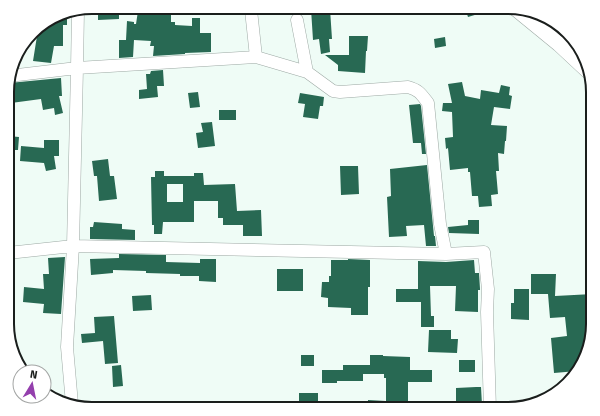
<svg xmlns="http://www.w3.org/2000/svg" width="600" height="416" font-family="'Fira Sans',sans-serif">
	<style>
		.building { fill: #286953; fill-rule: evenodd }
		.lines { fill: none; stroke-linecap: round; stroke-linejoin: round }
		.minor-casing { stroke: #9da9a4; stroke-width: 13 }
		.tertiary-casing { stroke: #9da9a4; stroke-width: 16 }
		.minor { stroke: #fff; stroke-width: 12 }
		.tertiary { stroke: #fff; stroke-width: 15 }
		.rim { fill: none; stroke: #1a1e1c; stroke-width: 2 }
	</style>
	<rect width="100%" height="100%" fill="#effcf6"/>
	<path class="building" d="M465,8H477L478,14L468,17Z
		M311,9H330L332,39H329L330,52L321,54L319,39L313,40Z
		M98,11H119V19L98,20Z
		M138,11H171V22H175V25L192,26V18H200V33H211V52L185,53V54L153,56L154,46H150L151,41L134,40L133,57L119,58V40H126L127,21L134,22V24H136Z
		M64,12H67V25H63V46H54L51,63L33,61L37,36H29L36,28Z
		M349,36H368L367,51H366L365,73L338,71V65L325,55H349Z
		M445,37L446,46L435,48L434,39Z
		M163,70L164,86H157L158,97L139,99V90L147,89L146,74H150L151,71Z
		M61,78L62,96H59L63,113L55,115L54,108L43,110L41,99L11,103L9,83Z
		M462,82L465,96L480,99L481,90L499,93L501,85L510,87L509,95L512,96L510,109L494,107L491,125L507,126L506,141H505L504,154L498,153L499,171H496L498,194L491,195L492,206L479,207L478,196H472L470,172H468V168L450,170L448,148L446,149L445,138L453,137L452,112L442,111L443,103H452L448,84Z
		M198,92L200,107L190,108L188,93Z
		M300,93L324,97L323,106H320L318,119L303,117L305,104L298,103Z
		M420,104L421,106L426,154H422L421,143H413L409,105Z
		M219,110H236V120H219Z
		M212,122L215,146L198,148L196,133L203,132L201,123Z
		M8,136L19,137L18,150H8Z
		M44,140H59V156H54L56,169L46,171L44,163L20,161L21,146L44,148Z
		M108,159L110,176H114L117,199L99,201L97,176H94L92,161Z
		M427,165L434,236H435L436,246H426L424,225L406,226L407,236L389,237L387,197L391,196L390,169Z
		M340,166H358L359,194L341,195Z
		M155,171H164V176H194V173H203L204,185L235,184L237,211L261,210L262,236H243V225H223V218H218V201H194V222H163L162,234H154V225H152L151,177H155ZM167,184H183V202H167Z
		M468,220H479V234L449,233L448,227L468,225Z
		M94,222L122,224V229L135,230V240L90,239V227H93Z
		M119,254L166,255V262L200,263V259H216V282L199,281V276H180V274L146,273V271L113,270V273L91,275L90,259L119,258Z
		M65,257L61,314L43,313L44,304L23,302L24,287L44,289L43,274H49L48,258Z
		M348,259L370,260V287H368V315H351V308L328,307V298L321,297L322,282H329V276H331V260H348Z
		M474,260L475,273H479L480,289V290H478V312L455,311L456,286H430L431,316H434V327H421V302H396V289H418V261L446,262Z
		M277,269H303V291H277Z
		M531,274H556L555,296L593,294V330L577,371L554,373L551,338L567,336L565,317L550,318L548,294H531Z
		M514,289H529V320L511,319V303H514Z
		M151,295L152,310L133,311L132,296Z
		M114,316L118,363L105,364L103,341L82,343L81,334L95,333L94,317Z
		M429,330H451V339H458L457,353L428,352Z
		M301,355H314V366H301Z
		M370,355H383V356L410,357V370H432V382H408V409H368V400L386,401V378H384V374H363V381H337V383H322V370H343V365H370Z
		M459,360H475V372H459Z
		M121,365L123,386L113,387L112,366Z
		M476,387H481L482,405L456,406V388Z
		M299,393H318V409H299Z"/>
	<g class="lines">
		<g class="minor-casing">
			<path id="minor" d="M251,10L256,57
				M297,20L307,72
				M559,44L576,42
				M9,76L77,68L256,57L307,72L333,91L340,92L408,87C419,90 421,94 428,103L440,224L446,254
				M8,253L73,246L446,254L484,252L488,289L487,312L490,409
				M72,404L67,347L73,246L77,68L78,11"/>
		</g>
		<g class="tertiary-casing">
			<path id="tertiary" d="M515,8L559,44L589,72"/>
		</g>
		<use href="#minor" class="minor"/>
		<use href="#tertiary" class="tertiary"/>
	</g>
	<path d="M0 0H600V416H0ZM92 14H508A78 78 0 0 1 586 92V324A78 78 0 0 1 508 402H92A78 78 0 0 1 14 324V92A78 78 0 0 1 92 14Z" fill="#fff" fill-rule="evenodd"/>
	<path class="rim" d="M92 14H508A78 78 0 0 1 586 92V324A78 78 0 0 1 508 402H92A78 78 0 0 1 14 324V92A78 78 0 0 1 92 14Z"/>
	<g transform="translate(32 384) rotate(10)"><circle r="19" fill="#ffffff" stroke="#a3a5a4"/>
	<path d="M0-3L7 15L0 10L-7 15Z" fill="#943fad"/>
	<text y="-6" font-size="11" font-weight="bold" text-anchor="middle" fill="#1a1e1c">N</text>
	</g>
</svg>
